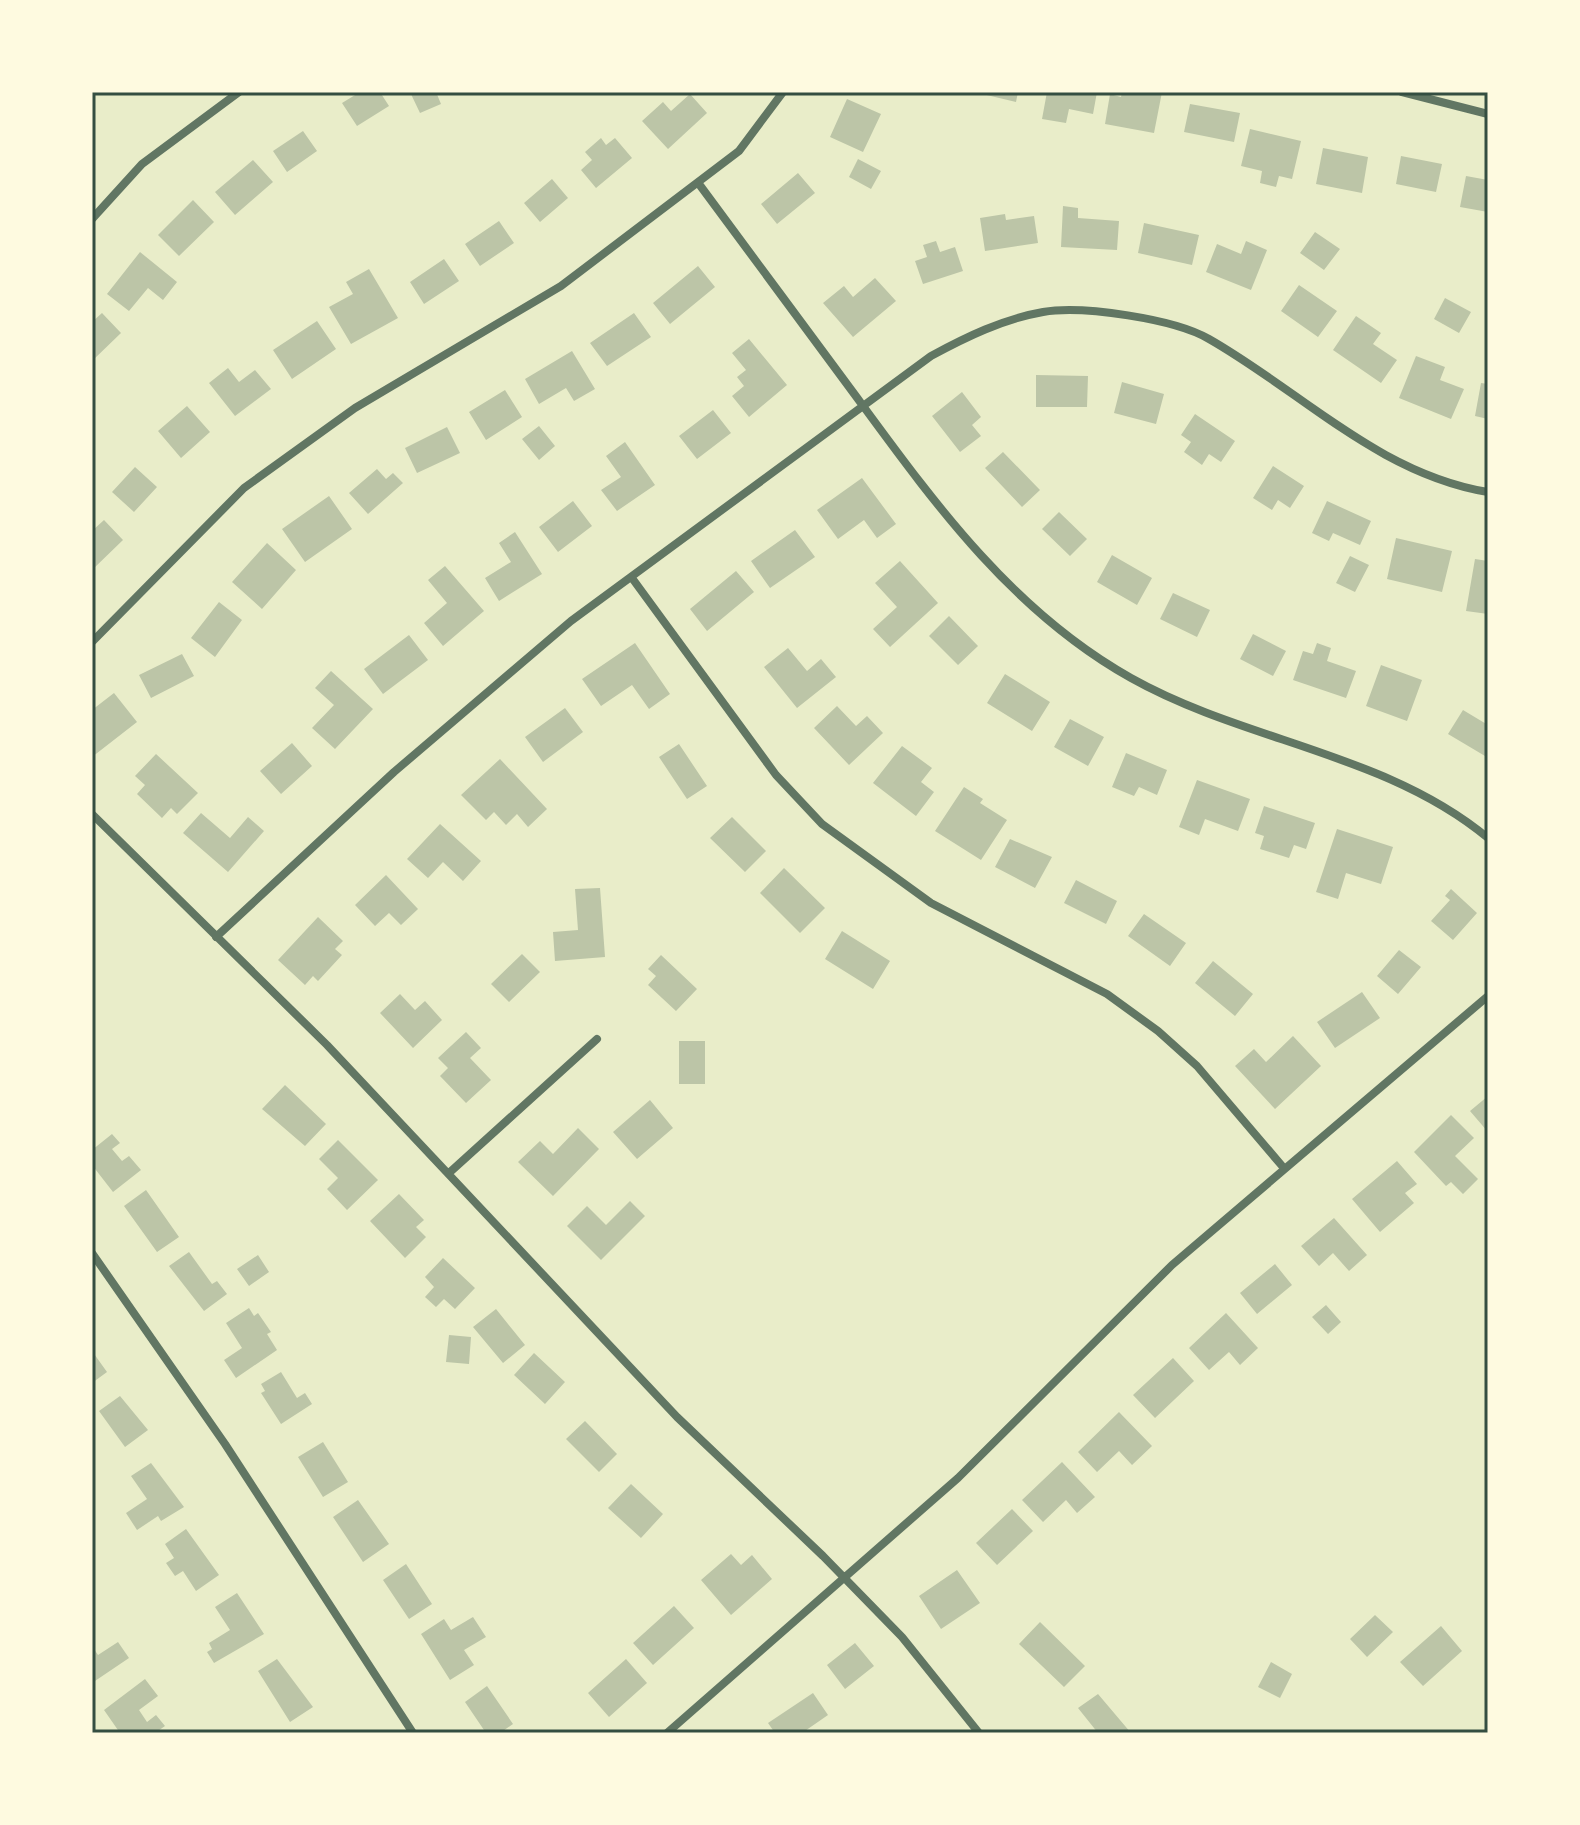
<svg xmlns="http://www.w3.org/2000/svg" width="1580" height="1825" font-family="Helvetica,sans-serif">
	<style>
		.building { fill: #bcc5a7 }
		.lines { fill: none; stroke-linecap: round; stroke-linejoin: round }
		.minor { stroke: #617663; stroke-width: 8 }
		.neatline { fill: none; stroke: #344e41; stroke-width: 3 }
	</style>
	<rect width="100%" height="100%" fill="#e9edc9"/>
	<path class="building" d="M360,92H380L389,106L357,126L342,103Z
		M410,92H436L441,104L420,113Z
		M974,92H1018L1016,102Z
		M1047,92H1097L1093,114L1069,109L1066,123L1042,119Z
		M1122,92H1162L1154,133L1105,124L1110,94L1121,97Z
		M690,94L707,113L668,149L642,121L663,102L671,111Z
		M847,99L881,114L863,152L830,137Z
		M1190,104L1240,113L1234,142L1184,132Z
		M1250,129L1301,141L1292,179L1279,176L1276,187L1260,183L1262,171L1241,166Z
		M303,131L317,151L287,172L273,151Z
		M601,138L606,145L615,138L632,158L596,188L581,170L592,160L585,152Z
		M1323,148L1368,157L1362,193L1316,184Z
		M1401,156L1442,164L1436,192L1396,184Z
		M858,159L881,171L871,189L849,177Z
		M253,160L273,182L235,215L215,192Z
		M798,173L815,193L777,224L761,204Z
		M1466,176L1488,180V212L1460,207Z
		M552,179L568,198L540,222L524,203Z
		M193,200L214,222L179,256L158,235Z
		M1063,206L1078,208V218L1119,221L1117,250L1061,247Z
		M1005,214L1006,220L1034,216L1038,243L985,251L980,218Z
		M499,221L514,243L480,266L465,244Z
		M1144,223L1199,235L1192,265L1138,253Z
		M1315,232L1340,249L1324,270L1300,253Z
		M936,241L940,252L955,247L963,271L923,284L915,261L927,257L923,245Z
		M1246,241L1267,250L1251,290L1206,272L1217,244L1241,254Z
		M140,252L177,282L163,300L148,288L129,311L107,294Z
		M444,259L459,281L424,304L410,282Z
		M698,266L715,287L670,324L653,303Z
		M369,269L398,318L351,344L329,307L353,294L346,282Z
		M875,278L896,301L853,337L823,303L844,286L853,297Z
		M1299,285L1337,311L1318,337L1281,311Z
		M1445,298L1471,312L1459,333L1434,319Z
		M102,313L121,333L92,361V322Z
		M634,313L651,337L607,366L590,343Z
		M1356,316L1381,333L1373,344L1397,360L1381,383L1333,350Z
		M317,321L336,349L292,379L273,350Z
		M749,339L787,385L749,417L732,396L744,386L737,377L746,370L732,353Z
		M572,351L595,389L574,401L566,388L539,404L525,379Z
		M1416,356L1445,367L1440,380L1464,389L1451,419L1399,398Z
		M228,368L239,382L255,370L271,389L235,416L209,383Z
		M1036,375L1088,376L1087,407H1036Z
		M1122,382L1164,394L1156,424L1114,413Z
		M1481,383L1488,384V419L1475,416Z
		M505,390L522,417L486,440L469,412Z
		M962,392L981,417L972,425L981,436L960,452L932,416Z
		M187,406L210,432L181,458L158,431Z
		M713,410L731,433L697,459L679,436Z
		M1195,414L1235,441L1221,462L1209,454L1202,465L1184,452L1191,442L1181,435Z
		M539,426L555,446L539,460L522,439Z
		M447,427L460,453L417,473L405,448Z
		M625,442L655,485L617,511L601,490L621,477L606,456Z
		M1003,452L1040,490L1022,507L985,468Z
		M1273,466L1304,486L1290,508L1278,500L1272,510L1253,498Z
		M135,467L157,487L134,512L112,492Z
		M377,469L386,479L393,473L403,483L368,514L349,493Z
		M862,478L896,524L877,538L864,520L838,539L817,510Z
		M329,496L352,529L305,562L282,529Z
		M573,501L592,526L558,552L539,527Z
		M1327,501L1371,521L1360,545L1333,533L1329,541L1312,533Z
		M1059,512L1087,539L1070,556L1042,529Z
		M104,520L123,540L92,570V531Z
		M795,530L815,557L770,588L751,561Z
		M515,532L542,574L499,601L485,578L511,562L499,543Z
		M1396,538L1452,551L1442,592L1387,579Z
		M267,543L296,570L262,609L232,582Z
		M1112,555L1152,578L1137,605L1097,582Z
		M1350,556L1369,565L1355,592L1336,583Z
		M1475,559L1488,561V614L1466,611Z
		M900,561L938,603L890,647L873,629L897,607L875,583Z
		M445,566L484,611L443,646L424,623L447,603L428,580Z
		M736,571L754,592L707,631L690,609Z
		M1173,593L1210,610L1197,637L1160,619Z
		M219,602L242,620L215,657L191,638Z
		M949,616L978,646L958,665L929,636Z
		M1253,634L1286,651L1273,676L1240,659Z
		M409,635L428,660L383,694L364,669Z
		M635,643L670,694L649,709L632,685L601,706L582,679Z
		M1317,643L1331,648L1327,661L1356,671L1346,698L1293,680L1303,651L1313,654Z
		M788,648L807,671L821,659L836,677L797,708L764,667Z
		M182,654L194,676L151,698L139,675Z
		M1381,665L1422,680L1407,721L1366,706Z
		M331,671L373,709L335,749L312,728L334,705L315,688Z
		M1005,674L1050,702L1032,731L987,703Z
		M114,693L137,722L92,757V710Z
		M837,706L856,726L867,716L883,733L849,765L814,728Z
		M565,708L583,732L543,762L525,737Z
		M1463,710L1488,725L1485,756L1448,734Z
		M1070,719L1104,737L1088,766L1054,747Z
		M292,743L312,766L281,794L260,771Z
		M679,744L707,786L687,799L659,757Z
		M902,746L932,768L921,782L934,792L916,816L873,783Z
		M1126,753L1167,770L1157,795L1139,787L1134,796L1112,787Z
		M156,754L198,793L177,814L171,808L162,818L137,794L145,785L135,776Z
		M500,759L547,809L528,827L517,814L506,825L494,812L486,820L461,795Z
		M1197,780L1250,799L1238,831L1205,819L1199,835L1179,827Z
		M964,787L983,799L980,803L1007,820L981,860L935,831Z
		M1264,806L1315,823L1306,849L1294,845L1289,858L1260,849L1264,836L1255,833Z
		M201,813L230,838L248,817L264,831L228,872L183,833Z
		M732,817L766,851L745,872L710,838Z
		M440,824L481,861L463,881L443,862L428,878L407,859Z
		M1337,829L1393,847L1381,884L1346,873L1338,899L1316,892Z
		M1010,839L1052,857L1035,888L995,867Z
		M784,868L825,908L800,933L760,893Z
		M386,875L418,909L401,925L389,913L375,926L355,905Z
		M1076,880L1117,901L1106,924L1064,903Z
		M600,888L605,957L555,961L553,932L578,930L575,889Z
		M1451,889L1477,913L1453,940L1431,921L1450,900L1445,896Z
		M1144,914L1186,943L1170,966L1128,936Z
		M318,917L343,941L335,949L342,955L318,981L313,976L305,985L278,960Z
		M842,931L890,961L873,989L825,959Z
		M1399,950L1421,967L1398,994L1377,976Z
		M522,954L540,972L509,1002L491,984Z
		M661,955L697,989L676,1011L648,985L656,976L648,969Z
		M1213,961L1253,994L1235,1016L1195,983Z
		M1362,992L1380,1018L1335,1048L1317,1022Z
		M400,994L415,1010L425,1001L442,1020L413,1048L380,1013Z
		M466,1032L481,1048L470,1058L491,1080L466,1103L440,1076L448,1068L438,1058Z
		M1293,1036L1321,1066L1275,1109L1235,1066L1254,1049L1266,1062Z
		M679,1041H705V1084H679Z
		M285,1085L326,1124L305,1146L262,1109Z
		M1488,1096V1132L1470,1111Z
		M650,1100L673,1128L637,1159L613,1132Z
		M1451,1115L1474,1138L1455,1156L1478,1179L1463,1194L1451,1182L1446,1186L1414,1152Z
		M578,1128L599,1149L553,1196L518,1162L540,1141L553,1154Z
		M112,1134L120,1143L112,1149L122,1161L129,1156L141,1170L113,1192L92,1165V1150Z
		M338,1140L378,1180L347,1210L327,1189L338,1178L319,1159Z
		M1397,1161L1417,1184L1405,1193L1414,1203L1380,1232L1352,1199Z
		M146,1190L179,1237L157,1252L124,1206Z
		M399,1194L424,1220L416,1227L426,1237L405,1258L370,1221Z
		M630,1201L645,1216L601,1260L567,1226L587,1206L606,1225Z
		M1334,1218L1367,1255L1349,1271L1333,1253L1319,1266L1301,1246Z
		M189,1252L212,1284L217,1281L227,1294L204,1311L169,1266Z
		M258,1255L269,1272L249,1286L237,1269Z
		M443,1258L475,1288L455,1309L444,1299L436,1307L425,1297L434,1287L425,1277Z
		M1275,1264L1292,1285L1257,1314L1240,1293Z
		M1326,1305L1341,1322L1328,1334L1312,1317Z
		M249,1308L254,1316L258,1313L271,1332L267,1334L277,1350L236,1378L224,1360L242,1348L226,1323Z
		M496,1309L525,1345L503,1363L473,1327Z
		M1226,1313L1258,1348L1240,1365L1229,1352L1209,1370L1189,1348Z
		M449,1335L471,1337L469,1364L446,1362Z
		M92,1351L107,1372L92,1383Z
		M534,1353L565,1382L545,1404L514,1375Z
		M1173,1358L1194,1381L1155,1418L1133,1395Z
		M281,1372L297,1398L305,1393L312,1404L281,1424L261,1393L265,1391L261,1384Z
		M120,1396L148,1430L125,1447L99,1411Z
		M1119,1412L1152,1446L1132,1465L1119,1451L1097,1472L1078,1452Z
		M585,1421L617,1454L599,1472L566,1439Z
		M323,1442L348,1482L323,1497L298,1457Z
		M1062,1462L1095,1497L1077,1513L1066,1500L1043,1522L1022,1500Z
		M151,1463L184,1507L161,1521L158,1516L137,1530L126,1513L147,1499L131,1476Z
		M631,1484L663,1514L641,1538L608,1508Z
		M358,1500L389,1544L363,1562L333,1517Z
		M1012,1509L1033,1531L997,1565L976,1543Z
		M186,1529L219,1575L196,1591L183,1571L175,1576L166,1563L174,1558L165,1544Z
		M731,1554L741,1565L752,1555L772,1579L731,1615L701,1580Z
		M406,1564L432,1604L409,1619L383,1580Z
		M957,1570L980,1603L941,1629L919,1596Z
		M237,1593L264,1634L214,1663L207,1652L212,1649L209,1643L230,1630L215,1607Z
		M674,1606L694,1628L653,1665L633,1643Z
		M1375,1615L1393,1632L1367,1657L1350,1639Z
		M473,1617L486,1637L464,1650L474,1665L450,1680L421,1634L444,1619L451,1630Z
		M1040,1622L1085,1666L1064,1687L1019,1644Z
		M1441,1626L1462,1651L1423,1686L1400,1662Z
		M118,1642L129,1658L92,1683V1646L98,1655Z
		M855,1643L874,1666L845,1689L827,1665Z
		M277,1659L313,1707L290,1722L258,1671Z
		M626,1659L647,1683L609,1717L588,1693Z
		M1271,1662L1292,1674L1280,1698L1258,1687Z
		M145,1679L158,1696L139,1710L147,1722L156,1715L165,1726L155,1733H120L104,1710Z
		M487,1686L513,1724L500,1733H486L465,1702Z
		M813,1693L828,1715L802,1733H775L768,1723Z
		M1098,1694L1131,1733H1098L1078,1708Z"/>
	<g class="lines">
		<path class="minor" d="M1402,92L1488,114
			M699,184C752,256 805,327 858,399C935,504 1013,612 1131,678C1245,742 1386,753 1488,838
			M92,219L142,164L239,92
			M632,578L776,775L822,824L931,903L1107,994L1158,1031L1197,1066L1283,1167
			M92,642L244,488L355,408L561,286L739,151L783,92
			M92,814L327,1045L677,1417L823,1556L902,1637L979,1733
			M216,937L394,772L571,621L931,356C966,337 1003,319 1043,312C1082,305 1175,319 1209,339C1302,392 1379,474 1488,492
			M449,1173L597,1039
			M92,1253L225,1444L413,1733
			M667,1733L958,1478L1172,1265L1488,996"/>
	</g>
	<rect width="1580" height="1825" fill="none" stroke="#fefae0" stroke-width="188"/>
	<rect x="94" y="94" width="1392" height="1637" class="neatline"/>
</svg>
